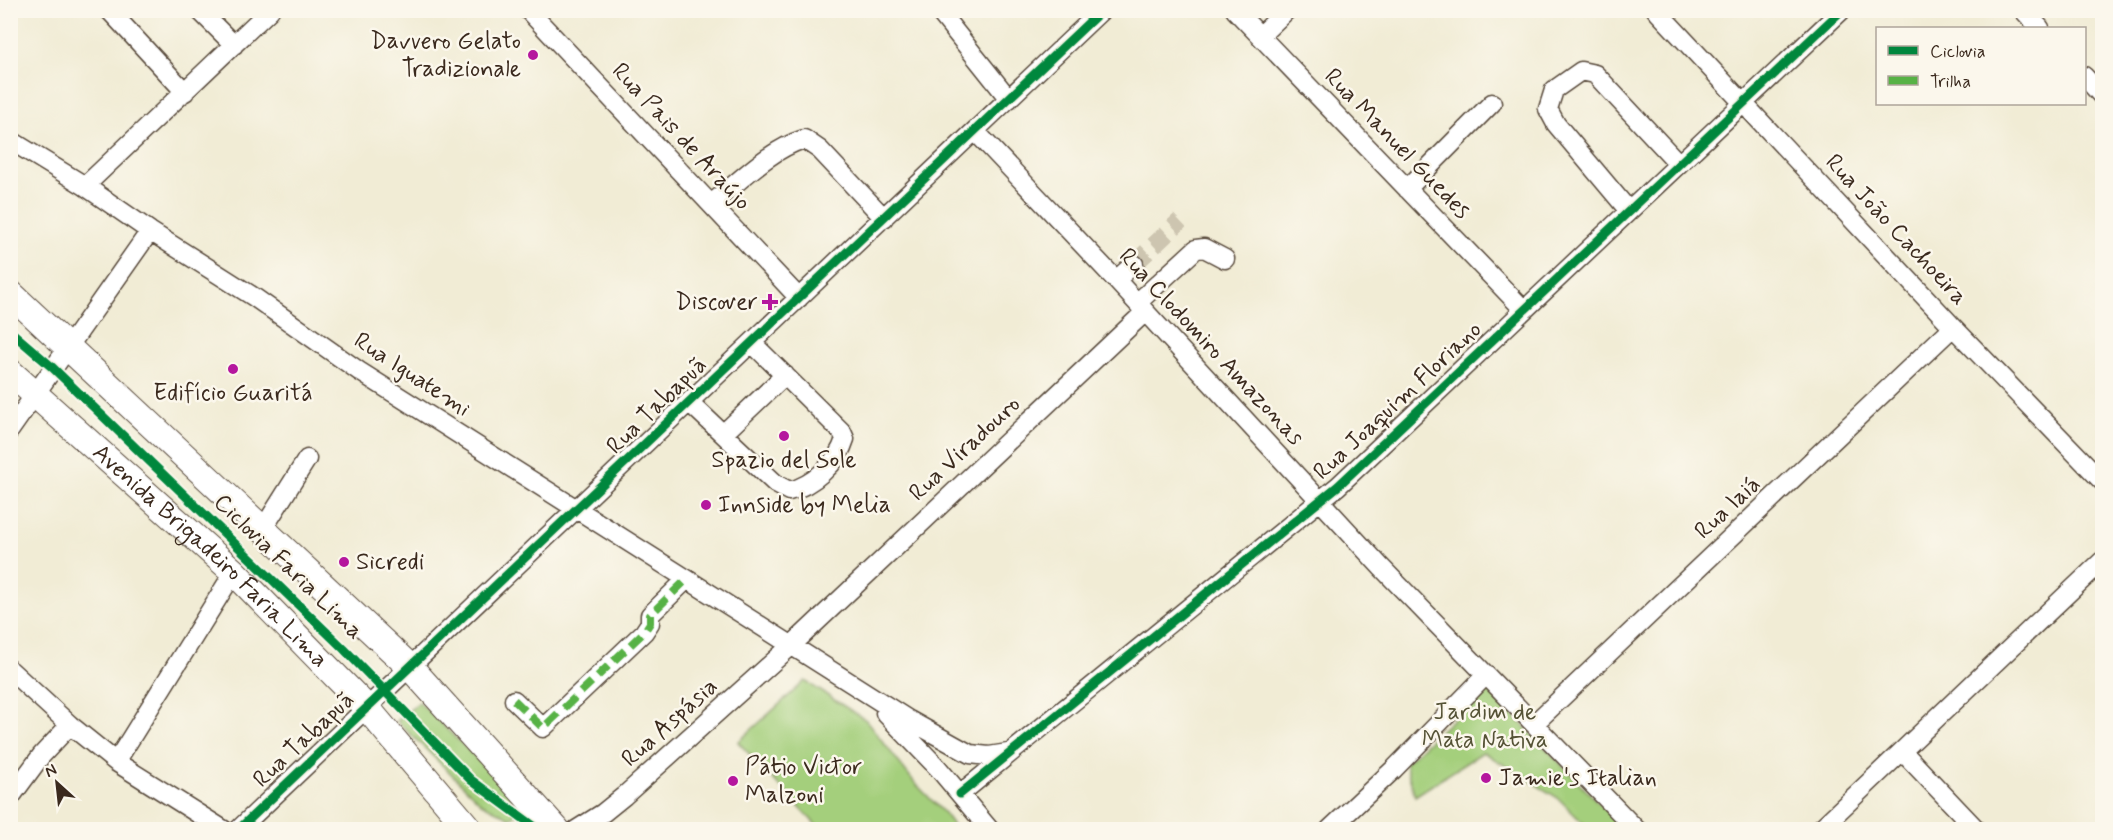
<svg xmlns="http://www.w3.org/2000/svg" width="2113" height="840" font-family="Mynerve,sans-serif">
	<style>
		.green { fill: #a4cf7c; stroke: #707c4d; stroke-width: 1.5 }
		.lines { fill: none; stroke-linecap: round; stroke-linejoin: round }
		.minor-tunnel { stroke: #cdc5b0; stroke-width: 18; stroke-dasharray: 18 9; stroke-linecap: butt }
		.minor-casing { stroke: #564739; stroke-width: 21 }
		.highway-casing { stroke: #564739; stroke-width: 28 }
		.minor { stroke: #fff; stroke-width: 18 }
		.highway { stroke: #fff; stroke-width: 26 }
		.quiet { stroke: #57b245; stroke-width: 8; stroke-dasharray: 15 8; stroke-linecap: butt }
		.cycleway-casing { stroke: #fbf7ec; stroke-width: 13 }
		.cycleway { stroke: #00873e; stroke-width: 9 }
		.poi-dot { fill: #b5179e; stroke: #fbf7ec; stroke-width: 2 }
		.labels { text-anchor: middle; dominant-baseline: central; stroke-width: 5; stroke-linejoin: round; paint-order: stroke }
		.poi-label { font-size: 24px; fill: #3b2a1e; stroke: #fbf7ec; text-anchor: start }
		.street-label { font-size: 24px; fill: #3b2a1e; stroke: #fbf7ec }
		.park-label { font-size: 24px; fill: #555336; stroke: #fbf7ec }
	</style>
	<rect width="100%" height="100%" fill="#fbf7ec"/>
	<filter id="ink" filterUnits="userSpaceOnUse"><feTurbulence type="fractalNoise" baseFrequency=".0167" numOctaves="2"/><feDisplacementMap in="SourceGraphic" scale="12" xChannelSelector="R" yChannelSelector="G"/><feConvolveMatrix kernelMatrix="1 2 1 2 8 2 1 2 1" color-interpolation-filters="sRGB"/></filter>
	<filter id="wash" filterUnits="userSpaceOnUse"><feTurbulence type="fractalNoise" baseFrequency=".008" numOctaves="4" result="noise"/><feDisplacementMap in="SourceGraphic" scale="24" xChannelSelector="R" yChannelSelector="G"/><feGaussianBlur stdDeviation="1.35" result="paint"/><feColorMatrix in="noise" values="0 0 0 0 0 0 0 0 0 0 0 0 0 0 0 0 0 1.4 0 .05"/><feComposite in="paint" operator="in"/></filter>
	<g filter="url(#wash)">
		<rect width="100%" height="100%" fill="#f1ecd5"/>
		<path class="green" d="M805,681L866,720L915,783L944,813L956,829H820L738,742Z
			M1487,688L1624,829H1589L1558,798L1483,752L1415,796L1405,763Z
			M419,702L527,808L510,818L481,803L397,721Z"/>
	</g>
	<g filter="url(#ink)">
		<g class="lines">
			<path class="minor-tunnel" d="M1134,264L1180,221"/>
			<g class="minor-casing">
				<path id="minor" d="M109,10L185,92
					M199,10L234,45
					M528,10L799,298
					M938,10L1009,99
					M1235,10L1524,310
					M1656,10L1953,327L2102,481
					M2023,10L2040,28
					M1260,36L1287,10
					M2084,76L2102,96
					M975,131L1116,280L1381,567L1637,830
					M10,140L85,186L150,231L254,297L359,371L909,720L970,754L989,756L1008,753
					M85,186L270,10
					M1407,189L1492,103
					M711,204C740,181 769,150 804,139L820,150L884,218
					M1629,211L1556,124L1548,109L1554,90L1581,71L1595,74L1679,164
					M1116,280L1134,264
					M1137,303L1196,249L1204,248L1225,259
					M689,402L776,484L789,491C812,486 838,463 845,439L842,432L752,343
					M10,430L150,231
					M723,434L785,375
					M263,529L307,459
					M10,670L70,725L116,762L224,830
					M514,700L543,728L644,632L650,623V615L687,579
					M885,713L938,768L990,830
					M1535,723L1953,327
					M1902,751L1977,830
					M116,762L234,572
					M960,794L1338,486L1842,10
					M10,798L41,756L70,725
					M238,830L1102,10
					M576,830L603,813L624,796L792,645L1145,312
					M1329,830L1394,769L1486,675
					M1819,830L2102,561"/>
			</g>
			<g class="highway-casing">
				<g id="highway">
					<path d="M10,293L410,667L557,830"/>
					<path id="s1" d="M10,372L234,572L367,708L470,830"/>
				</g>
			</g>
			<use href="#minor" class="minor"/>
			<use href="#highway" class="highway"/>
			<path class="quiet" d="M514,700L543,728L644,632L650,623V615L687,579"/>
			<g class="cycleway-casing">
				<path id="cycleway" d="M10,331L53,368L344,649L471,780L539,830
					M960,794L1338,486L1842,10
					M238,830L1102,10"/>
			</g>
			<use href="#cycleway" class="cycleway"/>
		</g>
	</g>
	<g class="poi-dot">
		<circle cx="533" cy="55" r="6"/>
		<path d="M767 293h6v6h6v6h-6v6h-6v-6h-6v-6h6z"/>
		<circle cx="233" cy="369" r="6"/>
		<circle cx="784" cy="436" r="6"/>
		<circle cx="706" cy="505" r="6"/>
		<circle cx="344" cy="562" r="6"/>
		<circle cx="1486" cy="778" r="6"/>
		<circle cx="733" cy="781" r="6"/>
	</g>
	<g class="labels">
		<g class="poi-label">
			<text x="521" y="41" text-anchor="end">Davvero Gelato<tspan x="521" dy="28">Tradizionale</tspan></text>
			<text x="758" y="302" text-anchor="end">Discover</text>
			<text x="233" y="393" text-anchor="middle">Edifício Guaritá</text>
			<text x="784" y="460" text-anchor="middle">Spazio del Sole</text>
			<text x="718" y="505">Innside by Melia</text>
			<text x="356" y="562">Sicredi</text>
			<text x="745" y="767">Pátio Victor<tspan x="745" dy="28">Malzoni</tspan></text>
			<text x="1498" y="778">Jamie's Italian</text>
		</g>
		<g class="street-label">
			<text transform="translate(681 137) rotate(47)">Rua Pais de Araújo</text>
			<text transform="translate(1397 144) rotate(46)">Rua Manuel Guedes</text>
			<text transform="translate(1896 230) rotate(47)">Rua João Cachoeira</text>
			<text transform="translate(1211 347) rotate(47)">Rua Clodomiro Amazonas</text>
			<text transform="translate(412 375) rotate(33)">Rua Iguatemi</text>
			<text transform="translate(1398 401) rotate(-43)">Rua Joaquim Floriano</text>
			<text transform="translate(657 406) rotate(-44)">Rua Tabapuã</text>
			<text transform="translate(965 449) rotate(-43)">Rua Viradouro</text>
			<text transform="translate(1728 508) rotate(-43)">Rua Iaiá</text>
			<text stroke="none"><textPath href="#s1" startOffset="272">Avenida Brigadeiro Faria Lima</textPath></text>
			<text transform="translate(288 567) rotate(44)">Ciclovia Faria Lima</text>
			<text transform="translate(670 723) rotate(-42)">Rua Aspásia</text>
			<text transform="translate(304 740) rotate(-43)">Rua Tabapuã</text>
		</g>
		<g class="park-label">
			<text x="1485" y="712">Jardim de<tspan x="1485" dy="28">Mata Nativa</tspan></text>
		</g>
	</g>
	<rect width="2113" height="840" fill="none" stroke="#fbf7ec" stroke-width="36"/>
	<rect x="1876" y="27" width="210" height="78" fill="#fbf7ec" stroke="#aea59a" stroke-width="1.5"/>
	<rect x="1888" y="46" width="30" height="9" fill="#00873e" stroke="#aea59a" stroke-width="1.5"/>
	<text x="1930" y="57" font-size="18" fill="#3b2a1e">Ciclovia</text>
	<rect x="1888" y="76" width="30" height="9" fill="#57b245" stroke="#aea59a" stroke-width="1.5"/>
	<text x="1930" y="87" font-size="18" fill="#3b2a1e">Trilha</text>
	<g transform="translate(57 783) rotate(333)" stroke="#fbf7ec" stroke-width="4.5" paint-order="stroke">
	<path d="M0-4.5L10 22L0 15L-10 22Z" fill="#3b2a1e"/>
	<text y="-9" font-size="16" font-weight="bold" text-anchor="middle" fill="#3b2a1e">N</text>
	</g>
</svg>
